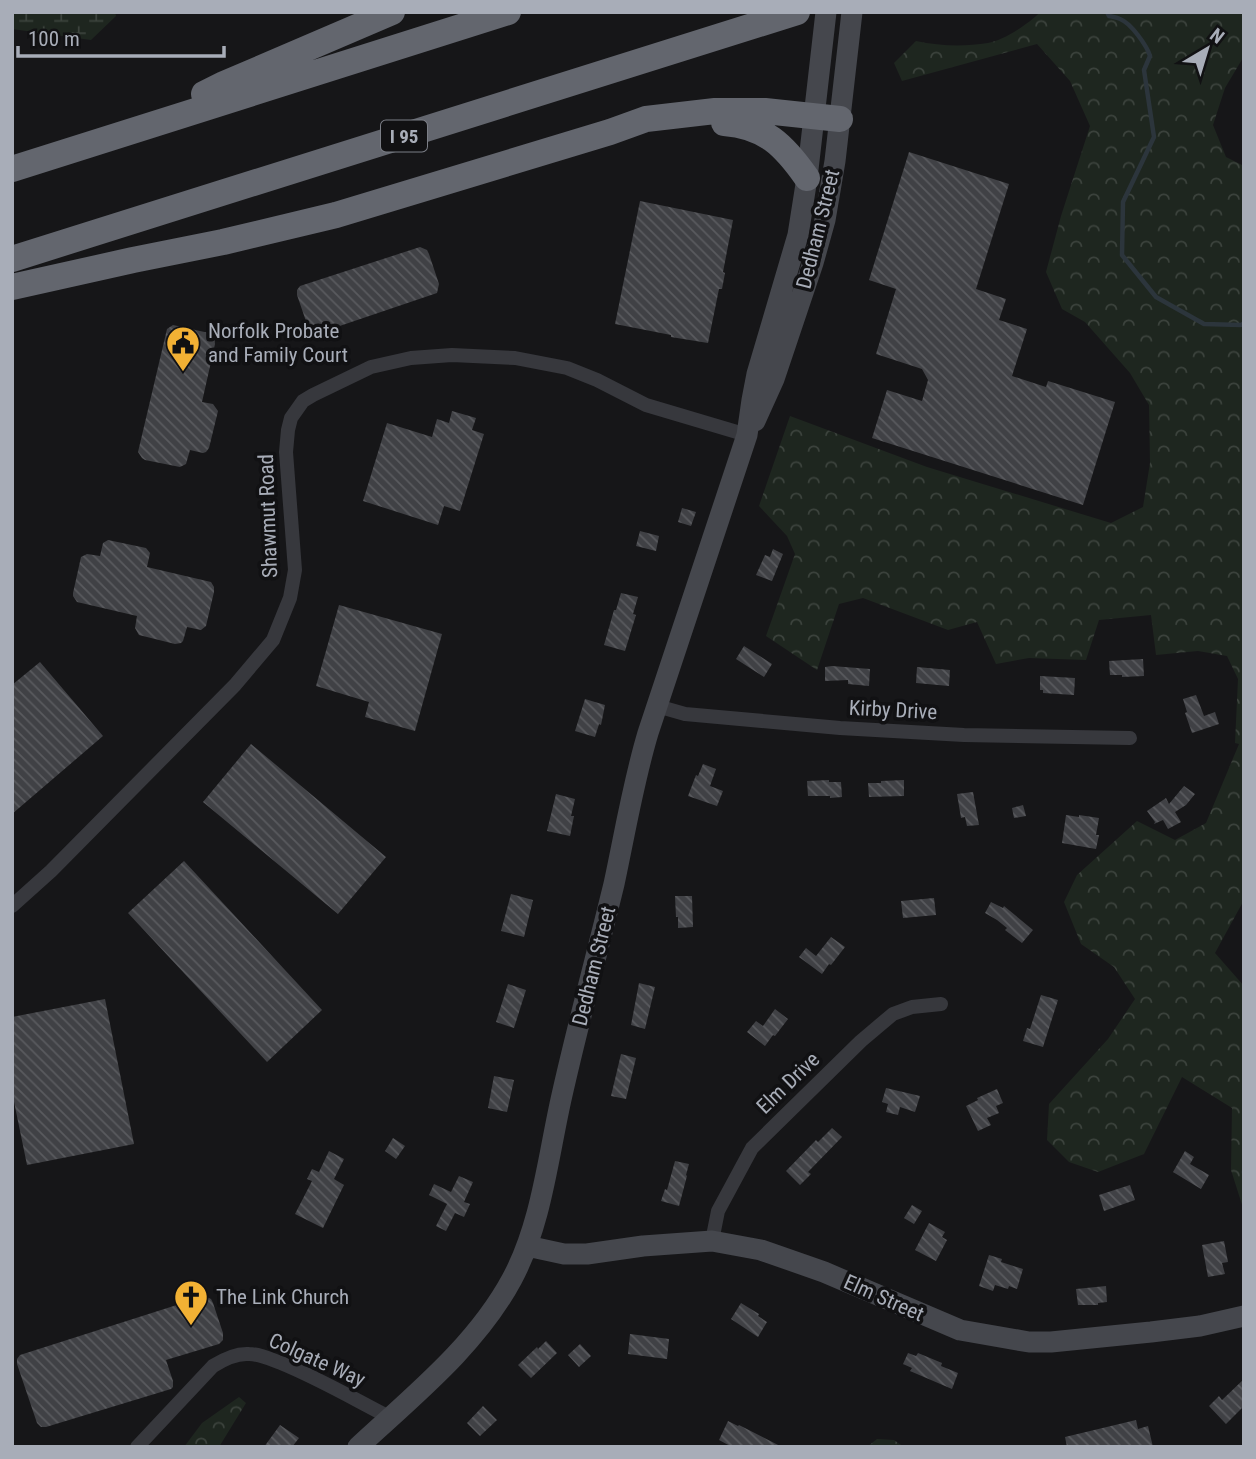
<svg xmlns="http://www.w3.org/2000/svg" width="1256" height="1459" font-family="'Roboto Condensed',sans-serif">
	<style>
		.forest { fill: url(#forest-crowns) }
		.wetland { fill: url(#wetland-marsh) }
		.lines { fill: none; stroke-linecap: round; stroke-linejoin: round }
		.stream { stroke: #2c353c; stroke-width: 4.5 }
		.building { fill: url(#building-back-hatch) }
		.street { stroke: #37383d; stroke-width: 14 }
		.secondary { stroke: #45474d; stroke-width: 21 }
		.highway { stroke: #63666e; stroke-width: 26 }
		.labels { text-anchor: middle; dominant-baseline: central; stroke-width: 7; stroke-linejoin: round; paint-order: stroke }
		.shield { fill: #111113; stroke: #7b7e86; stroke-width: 2 }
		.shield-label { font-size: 19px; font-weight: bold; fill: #a8adb8 }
		.street-label { font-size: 21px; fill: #a8adb8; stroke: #111113 }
		.poi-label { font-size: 21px; fill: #a8adb8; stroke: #111113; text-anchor: start }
	</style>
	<defs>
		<pattern id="forest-crowns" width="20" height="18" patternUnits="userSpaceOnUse" patternTransform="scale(1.75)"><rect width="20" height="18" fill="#1e261f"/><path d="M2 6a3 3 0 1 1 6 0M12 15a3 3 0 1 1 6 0" fill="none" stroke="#3c433d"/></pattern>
		<pattern id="wetland-marsh" width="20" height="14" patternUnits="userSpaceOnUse" patternTransform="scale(1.75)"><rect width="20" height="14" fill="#1e261f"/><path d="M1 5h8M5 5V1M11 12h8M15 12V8" fill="none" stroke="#3c433d"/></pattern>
		<pattern id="building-back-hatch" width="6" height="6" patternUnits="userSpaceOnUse" patternTransform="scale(1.75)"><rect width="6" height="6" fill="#404145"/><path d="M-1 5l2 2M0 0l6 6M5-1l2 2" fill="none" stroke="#595a5e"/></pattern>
	</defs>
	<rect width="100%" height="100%" fill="#161618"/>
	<path class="forest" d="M1040,12H1244V56L1225,88L1213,125L1226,157L1244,166V900L1215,953L1244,986V1211L1231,1170L1232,1108L1182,1077L1144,1154L1098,1172L1069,1162L1047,1140L1049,1104L1108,1039L1135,999L1114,967L1081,944L1064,902L1077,875L1137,821L1175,840L1206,823L1239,744L1235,743L1238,679L1227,656L1198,651L1156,655L1151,615L1099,620L1086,660L1029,658L996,664L977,622L948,630L863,598L839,604L817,670L766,636L795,554L787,536L759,506L790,416L927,467L1111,523L1143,507L1150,463L1149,405L1130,373L1085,322L1062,309L1046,272L1061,216L1090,126L1070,81L1037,44L902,81L894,63L916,41C939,46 964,47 988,43C1003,41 1030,23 1040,12Z
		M239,1397L246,1403L219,1447H184L202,1423Z
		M877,1439L894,1440L904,1447H867Z"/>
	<path class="wetland" d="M12,12H115L116,16L91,40L12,29Z"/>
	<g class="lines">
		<path class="stream" d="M1107,12L1109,16C1113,17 1117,17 1120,19C1131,23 1147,46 1150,56L1144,70L1154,137L1123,202L1122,255L1156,297L1204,324L1241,325L1244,323
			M1244,1171V1173"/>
	</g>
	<path class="building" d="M909,152L1009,184L976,289L1006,299L999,320L1027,329L1012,376L1046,387L1048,381L1115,402L1083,505L872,438L887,390L922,401L928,380L922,369L876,354L896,289L869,280Z
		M640,201L733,220L723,272L725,273L722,289H719L708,343L671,337V335L615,324Z
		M420,247L427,250L429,254L439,284L437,293L319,333L309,330L297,295V290L300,286Z
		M173,325L209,333L214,338L215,344L202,402L213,404L218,411L209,448L206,452L203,453L190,450L186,464L180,467L145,460L142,458L138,452L167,329Z
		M452,411L476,418L472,430L484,434L460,511L444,506L438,525L363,501L387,423L432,437L437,419L449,423Z
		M682,508L696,512L691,526L678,522Z
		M640,531L659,536L656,551L636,546Z
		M108,540L146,548L150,553L147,567L211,582L214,587V592L206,626L201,630L187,627L183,641L181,643L175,644L139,635L135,628L137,616L77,602L73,596V593L81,557L87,554L100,556L103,543Z
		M773,549L783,554L772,581L756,575L765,555L770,557Z
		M621,593L638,597L633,614L636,615L625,651L604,645L614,610H616Z
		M339,605L442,634L415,731L365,717L369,702L316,686Z
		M744,646L772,664L764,677L736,659Z
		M1143,659L1144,676L1122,677V675H1110L1109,661Z
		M40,662L103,736L12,814V685Z
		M832,666L870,669L869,686L848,684V680L825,681V667Z
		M917,667L950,670L949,686L916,683Z
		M1040,676L1075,678L1074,695L1043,693V690H1040Z
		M1196,695L1204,716L1215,712L1219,724L1192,733L1185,713L1187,712L1183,699Z
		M585,699L605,705L601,725L599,724L595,737L575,731Z
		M251,744L386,857L338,914L203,802Z
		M703,764L716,769L710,786L723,791L717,806L688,796L696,775L698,776Z
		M829,780V782H841L842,797L830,798V796H808L807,781Z
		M904,780V796L869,797L868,783H881V781Z
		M1184,786L1195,794L1186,805L1175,812L1181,822L1168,829L1163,820L1154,824L1155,822L1147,811L1166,798L1169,804Z
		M973,792L979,825L967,826L965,817L961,818L957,794Z
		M556,794L575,799L571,816H574L570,836L547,831Z
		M1023,805L1026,816L1014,818L1012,808Z
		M1066,815L1079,817V815L1099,818L1096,835H1099L1096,849L1062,843Z
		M184,861L322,1010L267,1062L128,913Z
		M511,894L533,900L524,937L501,931Z
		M675,896H692L693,927L678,928V917H676Z
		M934,898L936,915L903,918L901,901Z
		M991,902L1003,908L1004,906L1033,930L1022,943L1005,930L1007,928L997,920L985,913Z
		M831,937L845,947L831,965L829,964L822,974L799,957L806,948L816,956Z
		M639,983L655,987L645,1029L631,1025Z
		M508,984L526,990L514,1028L496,1022Z
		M1041,995L1058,1000L1043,1047L1023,1041L1027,1028L1030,1029Z
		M105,999L134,1144L27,1165L12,1092V1017Z
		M775,1009L788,1019L775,1036L773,1035L765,1046L747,1032L756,1021L763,1026Z
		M621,1054L636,1058L626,1099L611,1096Z
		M494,1076L514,1080L507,1112L488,1108Z
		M886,1088L920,1096L915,1112L900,1107L898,1115L886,1112L888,1104L882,1102Z
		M997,1089L1003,1103L996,1106L999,1113L987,1118L991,1125L978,1131L966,1106L978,1100L977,1098Z
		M832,1128L842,1137L808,1172L811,1174L800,1185L786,1171L816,1140L818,1142Z
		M393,1138L405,1146L396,1159L385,1151Z
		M329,1151L344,1159L334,1179L344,1185L323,1228L295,1214L312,1181L307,1179L312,1169L319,1172Z
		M1185,1151L1194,1157L1190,1164L1209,1175L1201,1189L1173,1172Z
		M675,1161L689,1164L686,1175L687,1176L679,1206L661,1201L665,1189L667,1190Z
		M459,1176L473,1182L464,1202L470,1204L464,1217L455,1213L446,1231L436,1226L447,1204L429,1195L434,1184L451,1192Z
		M1130,1185L1135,1200L1104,1211L1099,1195Z
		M912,1205L922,1211L914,1224L904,1218Z
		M929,1223L945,1232L942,1237L947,1240L936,1261L915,1250Z
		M1224,1241L1228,1262L1222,1263L1225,1274L1208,1277L1202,1245Z
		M989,1255L1002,1259L1001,1262L1023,1269L1017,1289L1009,1286L1008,1289L995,1285L993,1291L979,1286Z
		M1106,1286L1107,1302L1098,1303V1305H1078L1076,1289Z
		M205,1296L211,1299L213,1303L223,1333V1340L219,1344L166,1360L173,1381V1387L171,1389L46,1427H41L37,1423L17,1364V1359L20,1355Z
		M741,1303L759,1314L758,1316L767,1322L758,1337L731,1319Z
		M630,1334L669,1339L667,1359L628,1354Z
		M546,1341L557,1353L531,1378L518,1365L537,1347L538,1349Z
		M580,1344L591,1356L579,1367L568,1355Z
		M908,1353L916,1356L918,1353L942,1363L941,1366L958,1373L952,1389L910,1371L912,1368L903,1364Z
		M1244,1379V1406L1226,1424L1209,1406L1219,1396L1222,1400Z
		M483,1406L497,1420L480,1436L467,1423Z
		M1136,1420L1138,1429L1148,1426L1153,1447H1067L1065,1437Z
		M728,1421L738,1426L739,1425L782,1447H732L719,1440Z
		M280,1425L299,1438L292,1447H264Z"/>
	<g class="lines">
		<path class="street" d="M657,706L685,714L840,728L964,735L1130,738
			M12,906L51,871L235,685L273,640L290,598L295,570L286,452L288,430L291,418L303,401L313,395L371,367L411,358L452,355L515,358L567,368L597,380L646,405L747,435
			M712,1241L718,1211L752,1148L861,1041L893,1014L912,1007L941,1004
			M137,1447L213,1366C224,1359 236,1353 249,1354C260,1354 270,1359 281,1363C318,1378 354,1399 389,1417"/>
		<path class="secondary" d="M755,421L774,379L813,263L825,220L835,161L852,12
			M527,1246L564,1254H587L643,1246L712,1241L761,1250L824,1272L960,1330L1029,1342H1051L1151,1332L1200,1326L1244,1316
			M358,1447C413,1396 476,1346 512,1279C542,1223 548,1156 562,1095C578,1024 597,954 614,884C625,833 633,783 648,733L747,435L752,400L757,374L798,235L807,178L826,12"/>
		<path class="highway" d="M204,94L224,84L392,12
			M724,123C765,126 784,145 807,178
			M12,169L508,12
			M12,259L797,12
			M12,287L133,260L223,242L336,215L610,132L646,119L715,111H765L840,119"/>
	</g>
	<defs>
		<g id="civic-pin" transform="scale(1.75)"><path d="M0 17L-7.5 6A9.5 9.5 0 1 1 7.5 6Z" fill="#f2b134" stroke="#111113"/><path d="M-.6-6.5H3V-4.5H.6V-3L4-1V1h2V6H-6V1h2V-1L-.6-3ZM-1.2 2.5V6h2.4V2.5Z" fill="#111"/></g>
		<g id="church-pin" transform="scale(1.75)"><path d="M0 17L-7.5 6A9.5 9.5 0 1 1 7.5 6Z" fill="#f2b134" stroke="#111113"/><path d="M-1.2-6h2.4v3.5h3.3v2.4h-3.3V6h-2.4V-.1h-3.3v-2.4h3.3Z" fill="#111"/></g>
	</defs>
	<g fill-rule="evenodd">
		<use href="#civic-pin" x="183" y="343"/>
		<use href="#church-pin" x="191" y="1297"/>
	</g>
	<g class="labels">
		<rect class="shield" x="381" y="120.5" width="46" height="31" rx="5"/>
		<g class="shield-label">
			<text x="404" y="136">I 95</text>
		</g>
		<g class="street-label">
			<text transform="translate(818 229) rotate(-76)">Dedham Street</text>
			<text transform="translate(268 516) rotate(-92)">Shawmut Road</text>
			<text transform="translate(893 710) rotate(3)">Kirby Drive</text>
			<text transform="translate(594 966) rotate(-76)">Dedham Street</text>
			<text transform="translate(788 1083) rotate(-44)">Elm Drive</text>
			<text transform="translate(884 1298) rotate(24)">Elm Street</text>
			<text transform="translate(317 1360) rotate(24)">Colgate Way</text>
		</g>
		<g class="poi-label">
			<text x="208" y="331">Norfolk Probate<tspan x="208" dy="24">and Family Court</tspan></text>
			<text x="216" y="1297">The Link Church</text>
		</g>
	</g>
	<rect width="1256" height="1459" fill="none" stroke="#a8adb8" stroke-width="28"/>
	<g transform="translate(1207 49) rotate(38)" stroke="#111113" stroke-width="5" paint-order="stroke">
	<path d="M0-5L12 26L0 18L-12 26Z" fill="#a8adb8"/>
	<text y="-10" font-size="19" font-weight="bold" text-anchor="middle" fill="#a8adb8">N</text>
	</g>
	<path d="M18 46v10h206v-10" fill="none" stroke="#a8adb8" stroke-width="3.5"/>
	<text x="28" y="46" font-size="21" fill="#a8adb8" stroke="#111113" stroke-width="5" paint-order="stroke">100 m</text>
</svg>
